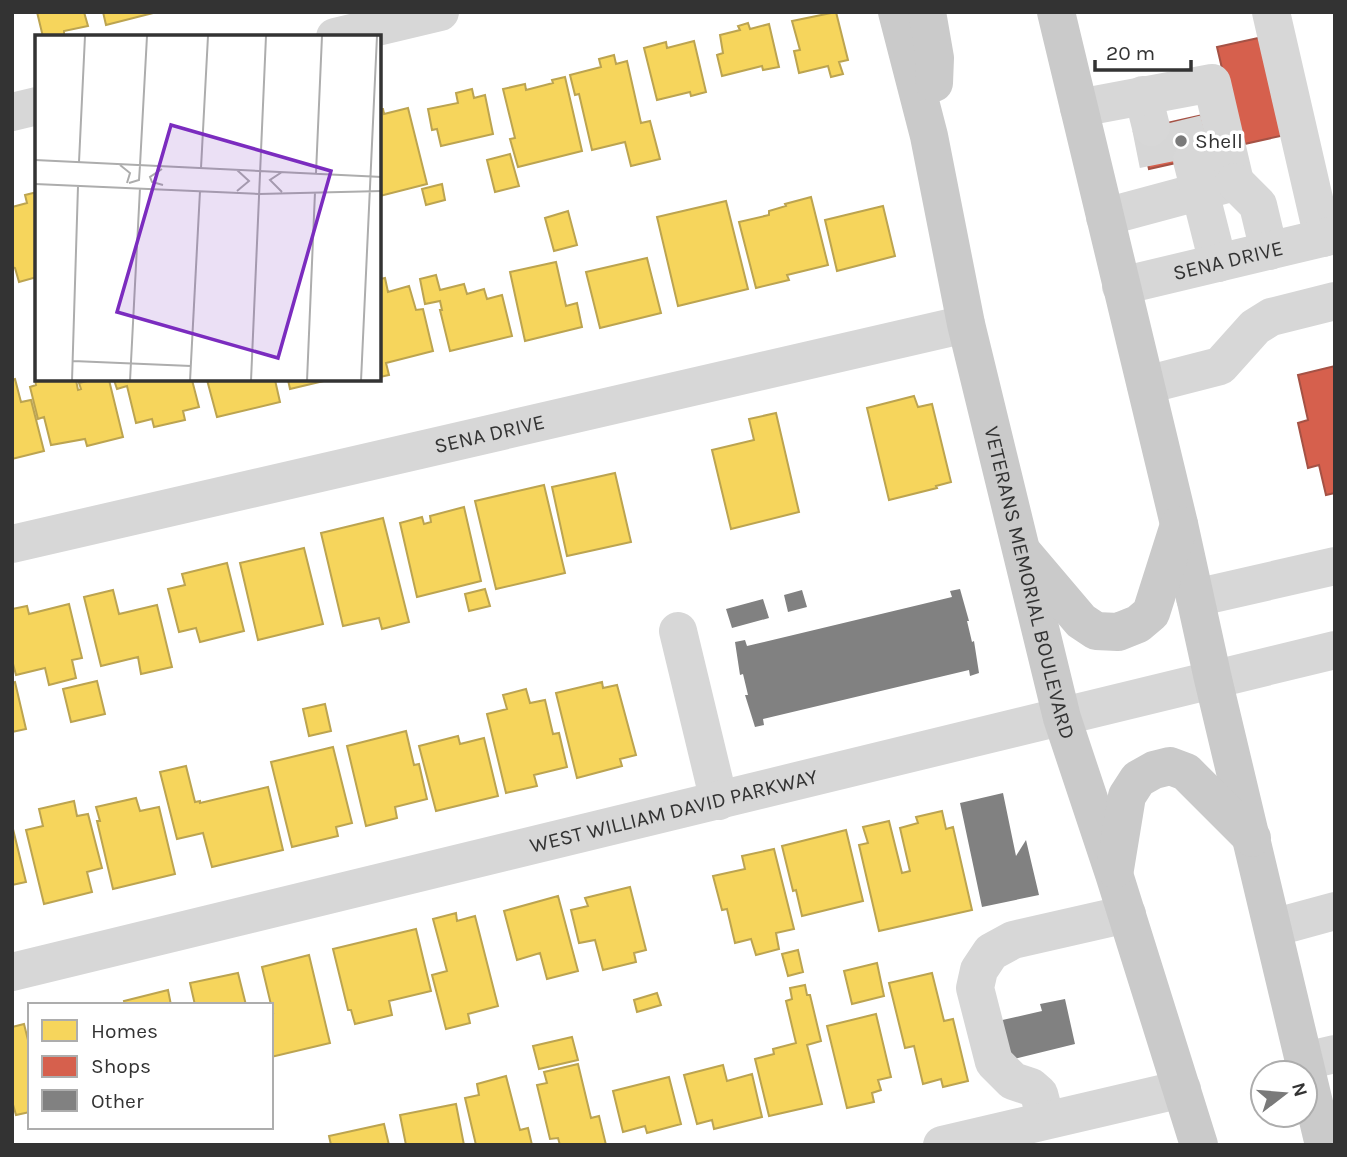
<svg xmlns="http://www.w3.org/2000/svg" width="1347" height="1157" font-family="Karla,sans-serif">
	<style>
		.homes { fill: #f6d55c; stroke: #bca450; stroke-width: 2 }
		.shops { fill: #d6604d; stroke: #a55245; stroke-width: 2 }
		.building { fill: #818181 }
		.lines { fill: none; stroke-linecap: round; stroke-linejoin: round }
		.minor-tunnel { stroke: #d6d6d6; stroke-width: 38; stroke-dasharray: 38 19; stroke-linecap: butt }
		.minor { stroke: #d7d7d7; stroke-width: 38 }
		.major { stroke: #cacaca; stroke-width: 38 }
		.poi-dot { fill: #7a7a7a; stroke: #fff; stroke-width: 2.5 }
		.labels { text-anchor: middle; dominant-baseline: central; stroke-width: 7; stroke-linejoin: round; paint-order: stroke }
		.poi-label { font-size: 21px; fill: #333; stroke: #fff; text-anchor: start }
		.street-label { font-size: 21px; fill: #333; stroke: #fff }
		.inset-road { fill: none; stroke: #adadad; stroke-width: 2 }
		.view { fill: #7b2cbf; fill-opacity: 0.15; stroke: #7b2cbf; stroke-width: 3.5 }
		.inset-edge { fill: none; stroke: #333; stroke-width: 3.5 }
	</style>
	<rect width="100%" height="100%" fill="#fff"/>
	<path class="homes" d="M37,12H84L88,26L64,31V35L43,37Z
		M103,12H157L106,25Z
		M836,12L848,60L839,62L843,74L831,77L828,66L799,73L794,51L800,50L792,21Z
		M748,23L750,29L769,24L779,67L763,70L762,66L722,76L717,55L723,53L720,35L740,30L738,26Z
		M694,41L706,92L691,96L690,92L657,100L644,48L666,42L667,48Z
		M614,55L616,64L627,61L641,123L650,121L660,159L631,166L625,142L592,150L579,94L575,95L570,75L601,67L599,59Z
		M565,77L582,151L518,167L510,139L515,138L503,89L525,84L526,90L553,83L552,80Z
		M472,89L474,98L485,95L493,134L441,146L437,129L432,130L428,109L458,103L456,93Z
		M408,108L427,184L380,196V109H383L384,114Z
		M510,154L519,186L495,192L487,160Z
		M442,184L445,200L426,205L422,189Z
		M37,192V277L19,282L15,268L12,267V207L27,203L25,195Z
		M811,197L828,265L787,275L789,280L756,288L739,222L769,215V211L786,206L785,204Z
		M726,201L748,289L678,306L657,217Z
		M883,206L895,256L837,271L825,220Z
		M568,211L577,245L554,251L545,218Z
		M647,258L661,313L600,328L586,272Z
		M556,262L566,306L577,303L582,327L525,341L510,272Z
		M436,275L440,290L464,284L467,294L484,289L487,299L502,295L512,336L450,351L440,310H442L440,301L425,304L420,279Z
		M385,278L388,292L409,286L416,310L423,309L433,351L386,363L389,375L380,377V279Z
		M15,379L21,402L31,400L44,451L12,459V380Z
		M35,379L76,380L78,390L81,389L79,383L91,380H109L123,437L87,446L85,439L51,445L44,417L38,419L30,387L36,385Z
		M114,380H192L199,407L183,411L185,420L154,427L152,419L136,423L127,386L117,389Z
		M207,380H275L280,402L217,417Z
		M288,380H328L290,389Z
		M914,396L918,407L932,404L951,482L936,486L937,488L889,500L867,408Z
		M776,413L799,512L731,529L712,450L754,440L749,419Z
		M615,473L631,542L567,556L552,487Z
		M544,485L565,573L496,589L475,501Z
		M464,507L481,581L417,597L400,523L422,517L424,524L431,522L430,516Z
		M383,518L409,622L382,629L379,618L343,626L321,533Z
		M304,548L323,624L258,640L240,563Z
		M227,563L244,631L200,642L196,628L179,632L168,589L185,585L182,574Z
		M485,589L490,606L469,611L465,594Z
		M113,590L119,614L157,605L172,667L141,674L138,657L101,666L84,597Z
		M69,604L82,658L72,660L76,678L49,685L45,668L16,675L12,660V609L27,606L29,614Z
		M97,681L105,714L71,722L63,689Z
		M15,682L26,729L12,732V683Z
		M602,682L603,688L617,685L636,755L620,759L622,766L577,778L556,693Z
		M526,689L530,703L545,700L553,734L559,733L567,767L534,775L537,786L506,793L487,714L507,709L503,695Z
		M325,704L331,731L309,736L303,709Z
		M406,731L414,765L419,764L427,799L395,807L397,818L366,826L347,746Z
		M458,736L460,744L484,738L498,796L436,811L419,746Z
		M333,747L352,823L336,827L338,836L292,847L271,762Z
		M186,766L195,802L200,801V803L268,787L283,850L212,867L203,833L177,839L160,772Z
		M136,798L140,811L159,807L175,874L113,889L97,821H100L96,807Z
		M74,801L77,816L88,814L102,868L87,872L92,892L44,904L26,830L43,826L39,809Z
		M942,811L946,829L953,827L972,910L879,931L859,845L868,843L863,827L889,821L902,873L910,871L900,828L918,823L916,817Z
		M12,825L26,882L12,885Z
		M846,830L863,901L802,916L796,890L793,891L782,846Z
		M774,849L794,929L776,933L779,949L756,955L751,939L735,943L727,909L722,910L713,876L745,869L742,856Z
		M630,887L646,950L634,953L636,962L603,970L595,940L579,943L571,910L588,906L585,898Z
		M558,896L578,971L547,979L540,953L517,960L504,911Z
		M456,913L457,921L475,916L498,1006L468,1014L470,1023L446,1029L432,975L447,971L433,919Z
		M416,929L431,991L389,1001L392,1015L355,1024L351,1010H348L333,949Z
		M798,950L803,972L788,976L782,954Z
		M309,955L330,1043L271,1057V1013H273L262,967Z
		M877,963L884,996L852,1004L844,971Z
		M238,973L246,1005H195L190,983Z
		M932,973L944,1021L953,1019L968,1081L943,1087L941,1079L923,1084L914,1046L905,1048L889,983Z
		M805,985L807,995H810L821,1041L807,1045L822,1104L769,1116L755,1059L774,1054L773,1049L796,1043L786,1001L792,999L790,988Z
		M168,990L171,1005H125L124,1001Z
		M657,993L661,1005L637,1012L634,1000Z
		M876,1014L891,1077L878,1080L881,1090L872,1093L874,1102L847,1108L827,1026Z
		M24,1024L30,1048V1112L16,1115L12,1101V1027Z
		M572,1037L578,1060L539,1069L533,1046Z
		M578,1064L591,1118L599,1116L606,1145H560L558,1138L550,1139L537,1085L547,1083L544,1072Z
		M723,1065L727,1081L752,1074L762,1117L714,1129L712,1120L697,1124L684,1075Z
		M506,1076L520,1130L528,1128L532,1145H476L465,1098L479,1095L477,1084Z
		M669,1077L681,1124L647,1133L645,1126L623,1132L613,1091Z
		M456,1104L464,1145H406L400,1115Z
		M384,1124L389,1145H331L329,1136Z"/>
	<path class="shops" d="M1263,37L1285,135L1240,145L1217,47Z
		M1212,113L1221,153L1149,169L1140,129Z
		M1335,366V493L1326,495L1319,465L1308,468L1298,423L1308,420L1298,375Z"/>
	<path class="building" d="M960,589L969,621H967L972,642L974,641L979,673L970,676L969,670L763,719L764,725L755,727L745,695H748L743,674L740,675L735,642L745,640L747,646L952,597L950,591Z
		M802,590L807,607L788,612L784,595Z
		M763,599L769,618L732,628L726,609Z
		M1003,793L1016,856L1026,840L1039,895L982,907L960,803Z
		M1065,999L1075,1044L998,1063L989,1023L1042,1011L1040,1004Z"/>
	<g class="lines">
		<path class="minor-tunnel" d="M1182,120L1192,160
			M1151,127L1159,167"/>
		<g class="minor">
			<path d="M1271,12L1323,238"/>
			<path d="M335,37L440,12"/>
			<path d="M1143,95L1151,127"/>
			<path d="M1079,108L1212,83L1235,182L1105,217"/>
			<path d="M12,112L37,106"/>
			<path d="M1192,160L1218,263"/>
			<path d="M1235,182L1258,205L1269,251"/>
			<path id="s1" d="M1121,286L1335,235"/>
			<path d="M1146,385L1220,366L1255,327L1271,317L1335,301"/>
			<path id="s2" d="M12,544L966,324"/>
			<path d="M1195,598L1335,566"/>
			<path d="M678,631L719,801"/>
			<path d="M1273,928L1335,911"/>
			<path id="s3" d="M12,972L1335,650"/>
			<path d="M1305,1061L1335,1054"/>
			<path d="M1046,1120L1039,1094L1031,1087L1013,1081L994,1062L975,988L979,970L991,952L1013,940L1127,914"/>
			<path d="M942,1145L1182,1089"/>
		</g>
		<g class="major">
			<path id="s4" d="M897,12L929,136L966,324L1062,718L1114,874L1199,1145"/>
			<path d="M927,12L935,58L934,83"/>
			<path d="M1056,12L1179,524L1213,679L1324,1145"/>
			<path d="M1025,555L1081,621L1096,631L1118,632L1138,624L1151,613L1179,525"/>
			<path d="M1115,869L1127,796L1138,779L1154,770L1170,766L1186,772L1252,838"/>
		</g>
	</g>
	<circle class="poi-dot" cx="1181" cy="141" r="7"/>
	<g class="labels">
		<g class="poi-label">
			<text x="1195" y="141">Shell</text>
		</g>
		<g class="street-label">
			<text stroke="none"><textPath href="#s1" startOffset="110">SENA DRIVE</textPath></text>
			<text stroke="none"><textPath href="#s2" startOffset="490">SENA DRIVE</textPath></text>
			<text stroke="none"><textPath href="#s4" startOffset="586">VETERANS MEMORIAL BOULEVARD</textPath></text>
			<text stroke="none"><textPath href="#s3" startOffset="681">WEST WILLIAM DAVID PARKWAY</textPath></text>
		</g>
	</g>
	<g transform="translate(35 35)">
		<rect width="346" height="346" fill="#fff"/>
		<path class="inset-road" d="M0,125L347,142M44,127L50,1M85,130L95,138L92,148M105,130L112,1M166,133L173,1M127,134L115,142L117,147L128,150M281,138L287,1M94,148L104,145L105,130M0,149L224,159L347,156M202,156L214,146L202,135M247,157L235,145L247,137M38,326L156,331M37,346L43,151M95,346L105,153M155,346L165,156M216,346L231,1M272,346L280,157M326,346L342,1"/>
		<path class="view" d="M136,90L296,136L243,323L82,277Z"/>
		<rect width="346" height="346" class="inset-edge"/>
	</g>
	<rect width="1347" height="1157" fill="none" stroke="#333333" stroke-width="28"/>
	<rect x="28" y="1003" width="245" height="126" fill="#ffffff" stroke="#adadad" stroke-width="2"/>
	<rect x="42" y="1020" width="35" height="21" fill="#f6d55c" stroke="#adadad" stroke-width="2"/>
	<text x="91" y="1038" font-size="21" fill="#333333">Homes</text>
	<rect x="42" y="1056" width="35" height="21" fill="#d6604d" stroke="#adadad" stroke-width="2"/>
	<text x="91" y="1073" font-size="21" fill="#333333">Shops</text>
	<rect x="42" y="1090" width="35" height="21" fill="#818181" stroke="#adadad" stroke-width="2"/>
	<text x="91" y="1108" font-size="21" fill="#333333">Other</text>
	<g transform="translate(1284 1094) rotate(74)"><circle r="33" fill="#ffffff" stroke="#adadad" stroke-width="2"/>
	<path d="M0-5L12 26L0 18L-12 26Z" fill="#7a7a7a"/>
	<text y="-10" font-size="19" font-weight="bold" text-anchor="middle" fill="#333333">N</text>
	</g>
	<path d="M1095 60v10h96v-10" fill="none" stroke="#333333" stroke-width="3.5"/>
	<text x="1106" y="60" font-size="21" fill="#333333" stroke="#ffffff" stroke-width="5" paint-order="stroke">20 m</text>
</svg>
